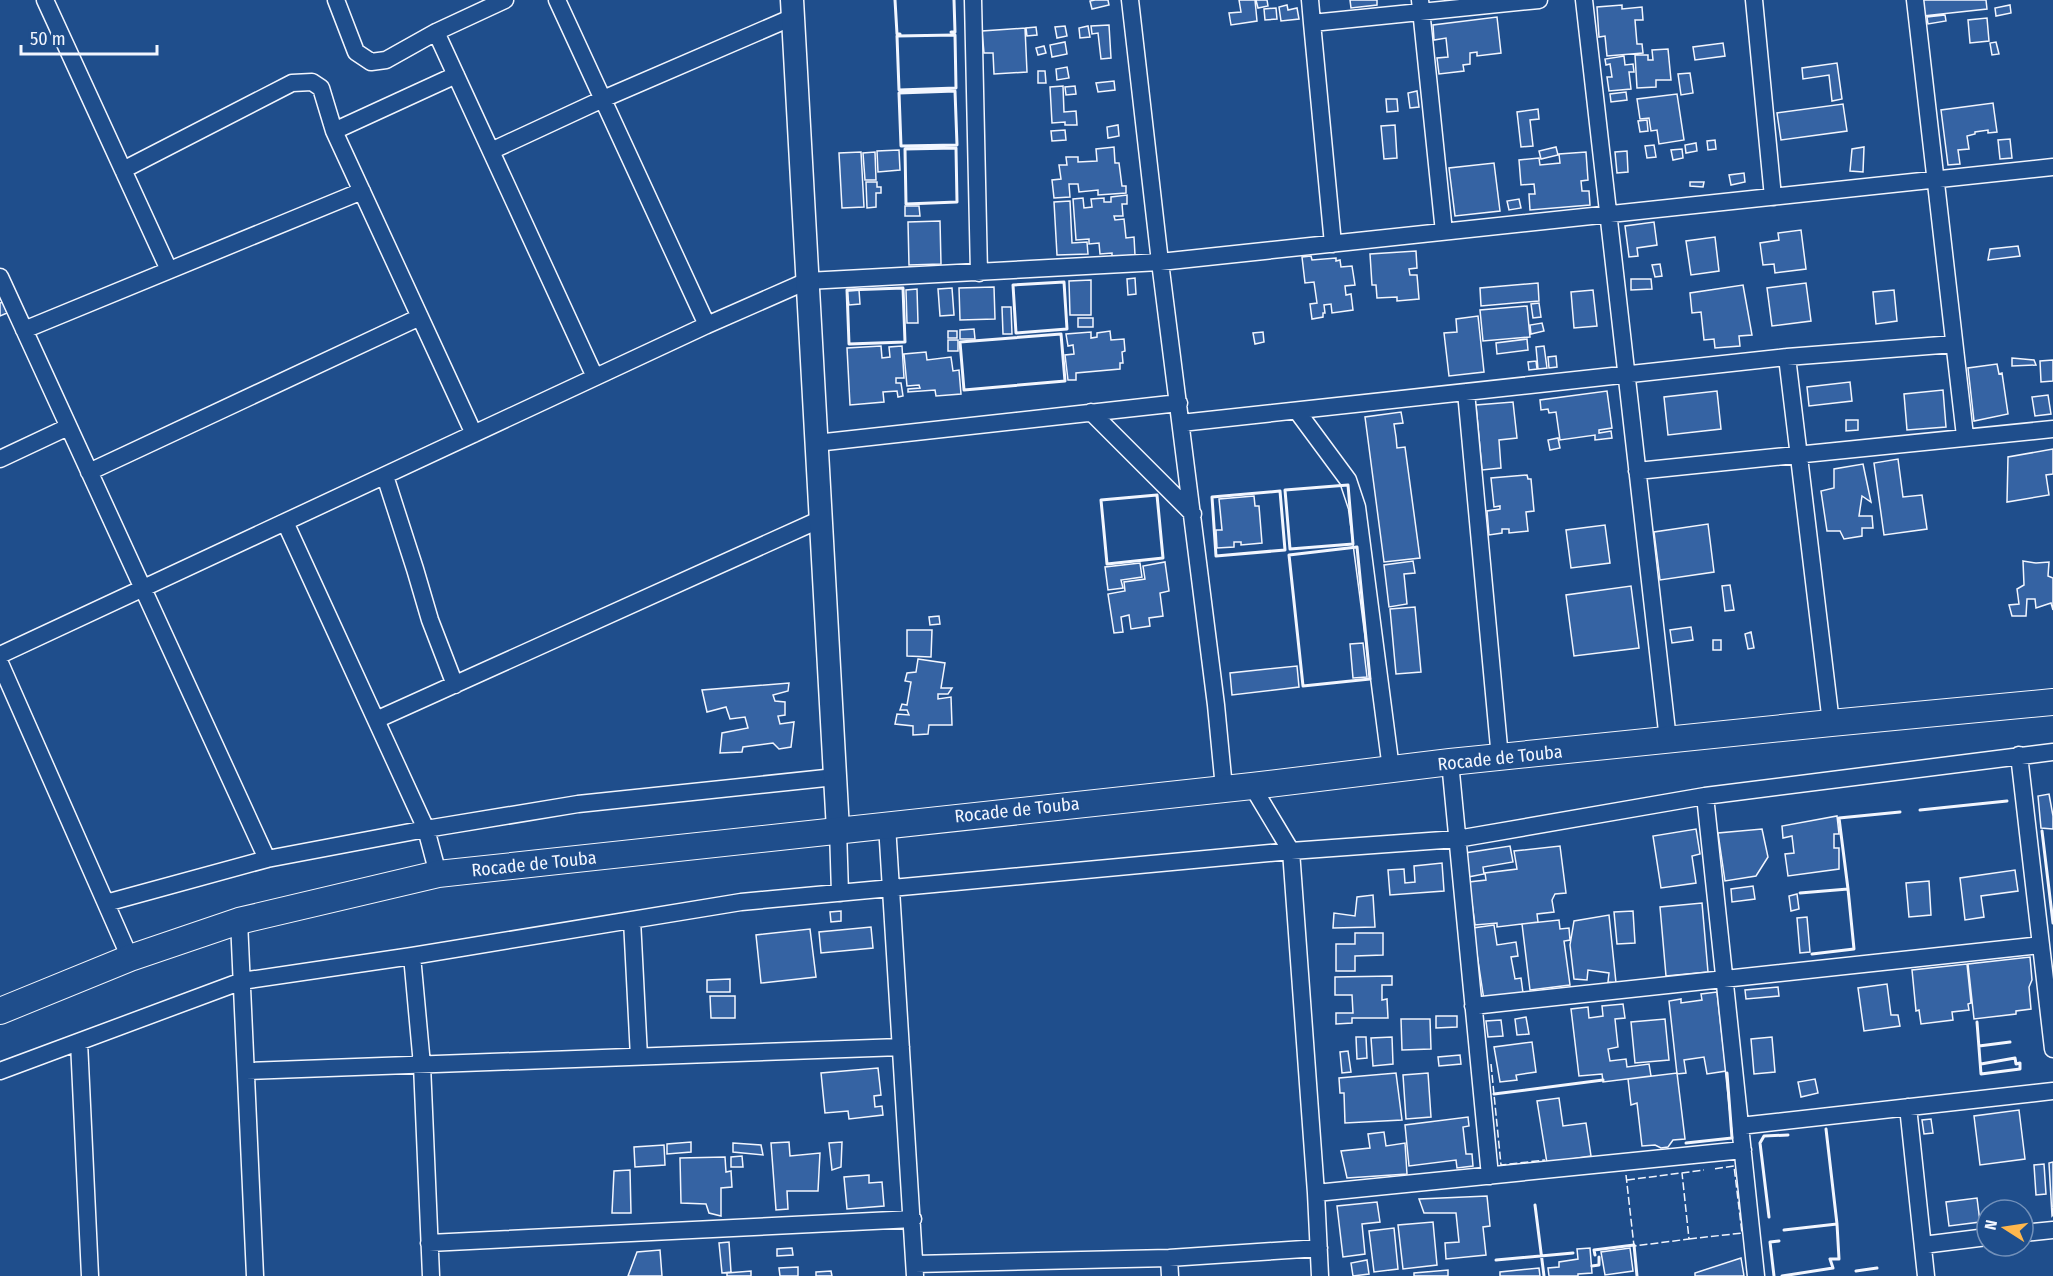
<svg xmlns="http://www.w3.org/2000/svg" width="2053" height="1276" font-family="'Fira Sans Condensed',sans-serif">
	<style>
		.building { fill: #3563a3; stroke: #f2f6ff; stroke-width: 1.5 }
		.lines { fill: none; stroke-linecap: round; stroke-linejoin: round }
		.street-casing { stroke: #f2f6ff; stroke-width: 19 }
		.secondary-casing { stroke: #f2f6ff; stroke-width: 25 }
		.primary-casing { stroke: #f2f6ff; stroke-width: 28 }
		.street { stroke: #1f4e8c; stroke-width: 16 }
		.secondary { stroke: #1f4e8c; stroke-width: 22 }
		.primary { stroke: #1f4e8c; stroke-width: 26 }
		.fence { stroke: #f2f6ff; stroke-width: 1.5; stroke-dasharray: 8 3; stroke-linecap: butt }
		.wall { stroke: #f2f6ff; stroke-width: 3 }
		.labels { text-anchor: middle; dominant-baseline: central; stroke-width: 4.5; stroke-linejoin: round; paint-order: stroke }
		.street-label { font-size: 18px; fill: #f2f6ff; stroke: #1f4e8c }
	</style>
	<rect width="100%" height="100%" fill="#1f4e8c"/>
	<path class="building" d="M1095,0H1108L1109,5L1092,9L1090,1Z
		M1239,0H1255L1257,21L1231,25L1229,13L1241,12Z
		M1256,0H1267L1268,6L1258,8Z
		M1350,0H1377V5L1351,8Z
		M1922,0H1986L1987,9L1923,16Z
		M1287,5L1288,10L1297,8L1299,19L1281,21L1279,7Z
		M1622,5V9L1642,7L1643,20H1635L1637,44H1642L1643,53L1607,56L1605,36L1599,37L1597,7Z
		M2010,5L2011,13L1996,16L1995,8Z
		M1276,8L1277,19L1265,20L1264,9Z
		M1945,15L1946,21L1928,24L1927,17Z
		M1497,17L1501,53L1477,56V52L1470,53V64L1463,65L1464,71L1439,74L1437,58L1448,57L1446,38L1434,40L1433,25Z
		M1987,18L1989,41L1970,43L1968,20Z
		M1109,25L1111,58L1101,59L1098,33L1092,34L1091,26Z
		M1065,26L1067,36L1057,38L1055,27Z
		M1088,26L1090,37L1080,38L1079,28Z
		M1036,27L1037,35L1027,36L1026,28Z
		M1025,28L1027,72L994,74L993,53H984L982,31Z
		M1065,42L1067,54L1052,57L1050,45Z
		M1996,42L1999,54L1992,55L1990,43Z
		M1723,43L1725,56L1695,60L1693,47Z
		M1044,46L1046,53L1038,55L1036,48Z
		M1668,49L1671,80H1656V87L1637,88L1635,55H1648V60H1653L1652,50Z
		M1624,56L1625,65L1633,64L1634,72H1629L1631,89L1609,91L1607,77H1612L1610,64L1606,65L1605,59Z
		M1837,63L1842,99L1832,101L1829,75L1803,79L1802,68Z
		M1067,67L1069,78L1057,80L1056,69Z
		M1038,71H1045L1046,83H1038Z
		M1690,73L1693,93L1681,95L1678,74Z
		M1114,81L1115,90L1098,92L1096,83Z
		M1063,86L1064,112L1076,111L1077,125H1065V122L1052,123L1050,87Z
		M1075,86L1076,94L1066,95L1065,87Z
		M1417,91L1419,107L1410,108L1408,93Z
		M1626,92L1627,100L1611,102L1610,94Z
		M1677,94L1684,140L1659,144L1657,130L1651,131L1649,118L1640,119L1637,99Z
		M1386,99H1397L1398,111L1387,112Z
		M1993,103L1997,132L1988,133V130L1975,132V134L1967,136L1969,149L1958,150L1960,164L1948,165L1941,110Z
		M1843,104L1847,131L1781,140L1777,113Z
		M1538,109L1539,119L1530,120L1533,146L1521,147L1517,112Z
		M1647,120L1648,131L1640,132L1638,121Z
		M1118,125L1119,136L1108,138L1107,127Z
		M1395,125L1397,158L1384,159L1381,126Z
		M1065,130L1066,140L1052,141L1051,131Z
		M2010,139L2012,158L2000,159L1998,140Z
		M1715,140L1716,149L1708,150L1707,141Z
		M1696,143L1697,151L1686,153L1685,145Z
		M1654,145L1656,157L1647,158L1645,146Z
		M1114,147L1115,163H1119L1122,186H1126V193L1098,195V190L1079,192L1078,184H1069L1070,197L1054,198L1052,180L1061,179L1059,165H1067L1066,157H1078V162L1097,161L1096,149Z
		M1556,147L1558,155L1541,159L1539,151Z
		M1864,147L1863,172L1850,171L1852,149Z
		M1682,149L1683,158L1673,160L1671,150Z
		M899,150L900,170L878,172L877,151Z
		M1627,151L1628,172L1617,173L1615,152Z
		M861,152L864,207L842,208L839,153Z
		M875,152L876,180H865L863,153Z
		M1586,152L1588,180L1581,181L1582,191H1589L1590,205L1530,210L1529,194H1535L1534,184L1521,185L1519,160L1539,158L1540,165L1560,163L1559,154Z
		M1494,163L1500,211L1455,216L1449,168Z
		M1744,173L1745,182L1731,185L1729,175Z
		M866,182H877V187H881V193H876V207L867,208Z
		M1690,182H1704L1703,187L1690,186Z
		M1127,195V204H1122L1123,216H1114L1115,220L1124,219L1126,238L1134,237L1135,255L1112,257V253L1100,254L1099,243L1089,244V239L1076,240L1073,199L1083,198L1084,208L1092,207L1091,199L1104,198V202H1111V197Z
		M1519,199L1521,208L1509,210L1507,201Z
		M1070,201L1072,243L1087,242L1088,254L1057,255L1054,202Z
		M905,206H919L920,216H905Z
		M940,221L941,264L909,265L908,222Z
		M1654,222L1657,245L1637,248L1638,256L1629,257L1625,226Z
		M1801,230L1806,269L1775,273L1774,264L1763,265L1760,243L1779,240L1778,233Z
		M1715,237L1719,271L1691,275L1686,241Z
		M2018,246L2020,256L1988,260L1990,249Z
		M1416,251L1417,268L1409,269L1410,275H1417L1419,299L1397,301V297L1377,298L1376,285H1372L1370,254Z
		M1311,256L1312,260L1336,258V261L1340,260L1341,267L1352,266L1355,285L1345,286L1346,295L1351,294L1353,310L1332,313L1331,304L1324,305L1325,313H1323V317L1312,319L1310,304L1317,303L1314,282L1305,283L1302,257Z
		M1660,264L1662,276L1655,277L1652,265Z
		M1135,278L1136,294L1128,295L1127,279Z
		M1631,279H1651L1652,289L1631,290Z
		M1091,280V315H1070L1069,281Z
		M1538,283L1539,301L1481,306L1480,288Z
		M1806,283L1811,321L1772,326L1767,288Z
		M1743,285L1752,335L1739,336L1740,346L1715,348L1714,339L1704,340L1701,312L1692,313L1690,293Z
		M994,287L995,319L960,320L959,288Z
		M952,288L954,315L940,316L938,289Z
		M917,289L918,323H907L906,290Z
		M859,290L860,304L849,305L847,291Z
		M1593,290L1597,326L1574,328L1571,292Z
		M1894,290L1897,321L1876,324L1873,292Z
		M3,302L7,313L0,316V303Z
		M1539,303L1541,317L1533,318L1531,304Z
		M1527,306L1530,337L1483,341L1480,310Z
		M1002,307H1011L1012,334H1003Z
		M1478,316L1484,372L1449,376L1444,333L1457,332L1456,319Z
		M1078,318H1093V327H1078Z
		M1542,323L1544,331L1531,334L1530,325Z
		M974,329L975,339H960V330Z
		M948,331H957V338H948Z
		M1110,331L1111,340L1124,339L1125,351L1122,352L1123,363H1120V369L1076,373V380H1068L1065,355L1074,354L1073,345L1068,346L1066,334L1091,332V338L1097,337V333Z
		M1263,332L1264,342L1255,344L1253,333Z
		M1527,339L1528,350L1497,354L1496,343Z
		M948,340H958V351H948Z
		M881,346L882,358L890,357L889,347L902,346L904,378H896V383H901L903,396L898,397L897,391L883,392L884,402L850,405L847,348Z
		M1544,346L1547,368L1538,369L1536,347Z
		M926,352L927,360L951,357L953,371L959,370L961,394L936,396L935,390L908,392V389L920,388L919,385L907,386L904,354Z
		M1556,356L1557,367L1549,368L1548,357Z
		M2012,358L2034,360L2036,365L2012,366Z
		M2053,360V381L2041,382L2040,361Z
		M1536,361L1537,369L1529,370L1528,362Z
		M1997,364L1999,374L2002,373L2008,414L1974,421L1968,368Z
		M1850,382L1852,401L1809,406L1807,387Z
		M1943,390L1946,427L1907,430L1904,394Z
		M1607,391L1612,428L1599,430V433L1611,431L1612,438L1595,440V435L1560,440L1556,412L1549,413L1548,409L1541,410L1540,400Z
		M1717,391L1721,429L1668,435L1664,397Z
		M2048,395L2051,414L2035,416L2032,397Z
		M1513,402L1517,438L1499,440L1501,468L1482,470L1476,405Z
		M1401,412L1403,423L1394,424L1396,437L1397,448L1405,447L1420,558L1384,562L1365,417Z
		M1846,420H1858V430L1846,431Z
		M1558,438L1560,448L1550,450L1548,440Z
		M2053,449V474L2046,475L2049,495L2007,502L2008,457Z
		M1898,459L1903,497L1922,495L1927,529L1884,535L1874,463Z
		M1863,464L1871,502L1862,496L1859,516H1872L1873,528H1862V536L1844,539L1840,531H1827L1821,491L1834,488V469Z
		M1527,475L1528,479H1531L1534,511L1526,512L1528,531L1509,533V529H1502V533L1489,535L1487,511L1500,509V506L1494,507L1491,478Z
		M1254,496L1255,506H1259L1262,543L1241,545V542H1234V547L1217,548L1216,530H1222L1219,499Z
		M1708,524L1714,572L1660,580L1654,532Z
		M1605,525L1610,563L1571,568L1566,530Z
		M1413,561L1415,573L1404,574L1407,604L1389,607L1384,565Z
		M2023,561L2036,563L2049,562L2048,576L2053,578V610L2051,603L2036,608L2035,599H2027L2026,616H2012L2009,605L2019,604L2017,589L2024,585Z
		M1165,562L1169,591L1160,593L1163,616L1149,618L1150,626L1131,629L1129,615L1121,617L1123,632L1114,633L1108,594L1125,591L1124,582L1145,579L1143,566Z
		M1140,563L1142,577L1121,580L1123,588L1108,590L1105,567Z
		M1730,585L1734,610L1725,611L1722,586Z
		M1631,586L1639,648L1574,656L1566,595Z
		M1415,607L1421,672L1396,674L1390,609Z
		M939,616L940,624L930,625L929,617Z
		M1691,627L1693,640L1672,643L1670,630Z
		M907,630H932L931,657L907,656Z
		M1751,632L1754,648L1748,649L1745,634Z
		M1713,640H1721V650H1713Z
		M1363,643L1367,677L1353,678L1350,644Z
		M918,659L945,663L941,688H952L948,694H938V699L951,697L952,725H929L928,734L913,735V726L895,724L897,714L909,715L907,710H900L902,704L907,705L911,682L905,681L907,673L916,672Z
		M1297,666L1299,687L1232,695L1230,673Z
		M789,683L788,691L773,695L775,701L785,702V715L778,716L780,724L794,722L791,747L779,749L773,743L743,747L742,752L720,753L722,733L748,728L745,717L730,719L726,707L707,712L702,690Z
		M2049,794L2053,816V829L2041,828L2038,796Z
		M1837,816L1839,834H1834V848H1839V869L1788,876L1785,854L1794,853L1792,836L1783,838L1782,826Z
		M1696,829L1700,854L1692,856L1696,883L1661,888L1653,836Z
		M1762,829L1768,857L1756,876L1725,881L1718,833Z
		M1510,846L1513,862L1483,867L1484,874L1468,877L1465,853Z
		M1560,846L1566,893L1555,894L1552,900L1554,912L1537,914L1538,922L1497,927V923L1475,925L1469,882L1486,880L1485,873L1517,869L1514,851Z
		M1442,863L1444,891L1390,895L1388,870L1404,869L1405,883L1415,882L1414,866Z
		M2015,870L2018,891L1981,896L1984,917L1965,920L1960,878Z
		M1929,881L1931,915L1909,917L1906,883Z
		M1753,886L1755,899L1732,902L1731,889Z
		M1797,894L1799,909L1791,911L1789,896Z
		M1373,895L1375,927L1333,928L1334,913L1355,916L1357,897Z
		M1702,903L1708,972L1666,976L1660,907Z
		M841,911V921L831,922L830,912Z
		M1633,911L1635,943L1617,944L1614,912Z
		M1609,915L1616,983L1608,982L1609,973L1588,970L1587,980L1574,979L1570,945L1574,921Z
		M1807,917L1810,952L1800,953L1797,918Z
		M1559,920L1560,929L1569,928L1570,940L1564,941L1570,985L1530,990L1522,924Z
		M1494,925L1497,945L1516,942L1518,956L1511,957L1515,979L1521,978L1523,993L1484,1000L1473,928Z
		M871,927L873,948L821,953L819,932Z
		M810,929L816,977L761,983L756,935Z
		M1355,933H1383V955L1355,956V971H1336V944H1355Z
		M2030,957L2032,980L2029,987L2031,1009L2016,1011V1014L1974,1019L1968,964Z
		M1967,964L1971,1003L1968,1004L1969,1010L1952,1012L1953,1020L1921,1024L1919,1010L1916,1011L1912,970Z
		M1392,976V985H1382V1000L1387,999L1388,1018H1352V1023L1336,1024V1013H1353L1352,995H1335V977Z
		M730,979V992H707V980Z
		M1887,984L1891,1015H1898L1900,1026L1864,1031L1858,988Z
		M1778,987L1779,996L1746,999L1745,990Z
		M1717,992L1726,1071L1707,1074L1704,1057L1684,1060L1686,1073L1677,1074L1669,1001L1681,999V1003L1702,1000L1701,994Z
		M710,996H735V1018H711Z
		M1623,1004L1625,1018L1615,1019L1618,1047L1608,1049L1610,1061L1626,1059L1627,1067L1649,1064L1651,1076L1603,1082L1602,1074L1579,1076L1571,1009L1588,1007L1589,1018L1603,1016L1602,1006Z
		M1436,1016H1457V1027L1436,1028Z
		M1526,1017L1529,1034L1517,1035L1515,1019Z
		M1401,1019H1430L1431,1049L1402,1050Z
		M1665,1019L1669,1060L1635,1063L1631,1022Z
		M1501,1020L1503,1036L1488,1037L1486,1021Z
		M1356,1037H1366L1367,1058L1357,1059Z
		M1392,1037L1393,1064L1373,1066L1371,1038Z
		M1772,1037L1775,1072L1754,1074L1751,1039Z
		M1532,1042L1536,1072L1516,1075L1517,1080L1500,1082L1494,1047Z
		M1348,1051L1351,1072L1342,1073L1340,1052Z
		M1460,1055L1461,1064L1439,1066L1438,1057Z
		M878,1068L881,1095L874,1096L875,1107L882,1106L883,1115L849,1119L848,1111L825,1113L821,1073Z
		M1396,1073L1402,1120L1345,1123L1344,1093H1340L1339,1078Z
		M1428,1073L1431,1117L1406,1119L1403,1075Z
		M1677,1073L1685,1139L1673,1140L1668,1147L1661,1148L1655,1145L1642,1146L1637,1103L1631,1105L1628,1079Z
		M1815,1079L1818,1093L1801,1097L1798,1082Z
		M1559,1098L1563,1126L1586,1123L1591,1156L1547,1163L1537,1101Z
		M2019,1110L2025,1159L1980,1165L1974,1116Z
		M1468,1117L1469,1126L1463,1127L1466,1154H1472L1473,1166L1457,1168L1456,1160L1409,1166L1405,1125Z
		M1931,1119L1933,1133L1924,1134L1922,1120Z
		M1384,1132L1386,1146L1405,1143L1407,1174L1347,1178L1341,1151L1370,1148L1368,1134Z
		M691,1142V1152L667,1154V1144Z
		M789,1142L790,1156L820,1153L818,1191H787L788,1209L776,1210L771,1143Z
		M842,1142L841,1167L832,1170L829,1143Z
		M733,1143L761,1145L763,1155L733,1152Z
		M664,1145L665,1165L635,1167L634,1147Z
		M742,1156L743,1167H731V1157Z
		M725,1157L726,1172L731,1171L732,1187L721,1188V1216L709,1213L706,1204L681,1203L680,1158Z
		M2053,1162V1215L2052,1216L2049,1163Z
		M2044,1164L2046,1194L2036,1195L2034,1165Z
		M630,1170L631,1213H612L614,1171Z
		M869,1175V1183L882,1182L884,1206L847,1209L844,1177Z
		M1487,1196L1490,1226L1483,1227L1486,1255L1446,1259L1445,1243L1459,1242L1456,1213H1424L1419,1199Z
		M1977,1198L1980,1222L1949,1226L1946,1202Z
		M1377,1202L1380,1222L1362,1224L1365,1254L1343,1257L1337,1206Z
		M1433,1222L1437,1265L1403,1269L1398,1225Z
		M1394,1228L1398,1269L1374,1272L1369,1231Z
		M729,1242L731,1272L722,1273L719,1243Z
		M792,1248L793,1255L777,1256V1249Z
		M1590,1248L1592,1273L1578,1274V1276H1549L1548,1268L1559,1267V1262L1578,1259L1577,1249Z
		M1630,1248L1633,1271L1605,1275L1601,1252Z
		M660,1250L662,1276H628L637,1252Z
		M1741,1258L1744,1276H1695V1273Z
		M1367,1260L1369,1274L1353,1276L1351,1263Z
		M798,1267V1276H780L779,1268Z
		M1539,1268L1540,1276H1500V1272Z
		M1448,1270V1276H1414V1273Z
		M751,1271V1276H727V1273Z
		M831,1271L832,1276H816V1272Z"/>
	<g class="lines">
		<g class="street-casing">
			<path id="street" d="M45,0L169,270
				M336,0L356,52L371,62L386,60L436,32L505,0
				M557,0L707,325
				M973,0L979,273
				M1130,0L1160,262L1216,705L1224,788
				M1310,0L1312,23L1539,0
				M1420,0L1444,232
				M1584,0L1668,740
				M1754,0L1773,197
				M1915,0L1965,436
				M1312,23L1333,244
				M436,32L595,377
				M334,131L456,75
				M491,151L603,99L793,17
				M123,170L292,83L312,82L321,88L334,131L474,434
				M0,277L267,859
				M24,330L362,191
				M1787,357L1831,723
				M1466,392L1500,758
				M1297,411L1348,480L1357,507L1391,769
				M1091,412L1193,514
				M1181,423L1787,357L1954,344
				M816,443L1179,403
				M0,459L68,427
				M1637,471L2053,429
				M89,472L420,317
				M385,476L415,569L430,620L455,685
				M285,522L426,829L438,874
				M0,655L707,325L807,281L1160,262L2053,167
				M0,663L130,958
				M376,720L821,519
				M2019,755L2053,1049
				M1450,762L1490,1176
				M1252,786L1291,851L1316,1193L1320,1276
				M1705,796L1756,1276
				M887,825L915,1276
				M838,830L840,893
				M106,903L267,859L426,829L578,804L835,777
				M632,920L639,1057
				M239,921L255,1276
				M412,956L422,1065L431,1276
				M1473,1006L2041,945
				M79,1042L90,1276
				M0,1071L242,981L412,956L741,902L1291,851L1457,839L1705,796L2053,752
				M246,1071L901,1047
				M1908,1107L1926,1276
				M1740,1126L2053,1091
				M1316,1193L1743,1150
				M2023,1233L2053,1230
				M429,1243L913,1219
				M1923,1245L1987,1237
				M1169,1258L1170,1276
				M915,1264L1169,1258L1319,1248"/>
		</g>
		<g class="secondary-casing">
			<path id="secondary" d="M792,0L838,830"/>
		</g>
		<g class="primary-casing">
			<path id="primary" d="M0,1011L130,958L239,921L438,874L1252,786L1450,762L1831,723L2053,702"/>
		</g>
		<use href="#street" class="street"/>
		<use href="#secondary" class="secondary"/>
		<use href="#primary" class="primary"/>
		<path class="fence" d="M1491,1064L1501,1165L1545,1160
			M1626,1175L1634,1246L1689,1239L1682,1173
			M1627,1180L1704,1170
			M1689,1239L1742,1233L1734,1166L1713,1169"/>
		<path class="wall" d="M895,0L897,34H900
			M951,32H955L954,0
			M955,35L956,88L899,90L897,36Z
			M955,91L957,145L901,146L899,93Z
			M956,148L957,202L906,204L905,149Z
			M1064,282L1067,329L1016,333L1013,285Z
			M903,288L905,342L849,344L847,290Z
			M1061,334L1065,381L964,390L960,342Z
			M1348,485L1353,544L1290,549L1285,490Z
			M1280,491L1285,550L1216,556L1212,497Z
			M1157,495L1163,558L1107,564L1101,500Z
			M1357,547L1370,679L1303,686L1289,555Z
			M1920,810L2007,801
			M2042,831L2053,923
			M1848,889L1839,818L1900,812
			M1800,893L1848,889L1854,949L1812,954
			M1977,1022L1981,1074L2020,1069V1063L2016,1064L2015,1058L1981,1064
			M1979,1046L2010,1042
			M1494,1094L1603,1080
			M1826,1129L1837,1224
			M1686,1143L1732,1138L1727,1073
			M1535,1205L1544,1276
			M1769,1217L1760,1143L1764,1136L1788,1135
			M1595,1255L1594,1250L1634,1245L1637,1276
			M1496,1260L1573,1253
			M1592,1266L1599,1265V1257
			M1856,1271L1877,1268
			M1774,1276L1770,1242L1779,1241
			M1782,1276L1833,1268L1830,1259H1839L1837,1224L1784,1230"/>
	</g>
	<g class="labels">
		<g class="street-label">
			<text transform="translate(1500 758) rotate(-6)">Rocade de Touba</text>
			<text transform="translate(1017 810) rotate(-6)">Rocade de Touba</text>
			<text transform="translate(534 864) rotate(-6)">Rocade de Touba</text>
		</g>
	</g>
	<g transform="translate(2005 1228) rotate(282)"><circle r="28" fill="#1f4e8c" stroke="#7391ba" stroke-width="1.5"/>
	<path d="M0-4.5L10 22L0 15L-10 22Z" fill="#ffb74d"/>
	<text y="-9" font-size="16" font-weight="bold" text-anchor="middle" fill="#f2f6ff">N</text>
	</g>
	<path d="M21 45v9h136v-9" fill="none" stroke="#f2f6ff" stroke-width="3"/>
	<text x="30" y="45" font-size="18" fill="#f2f6ff" stroke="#1f4e8c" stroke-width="4.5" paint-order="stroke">50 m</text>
</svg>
